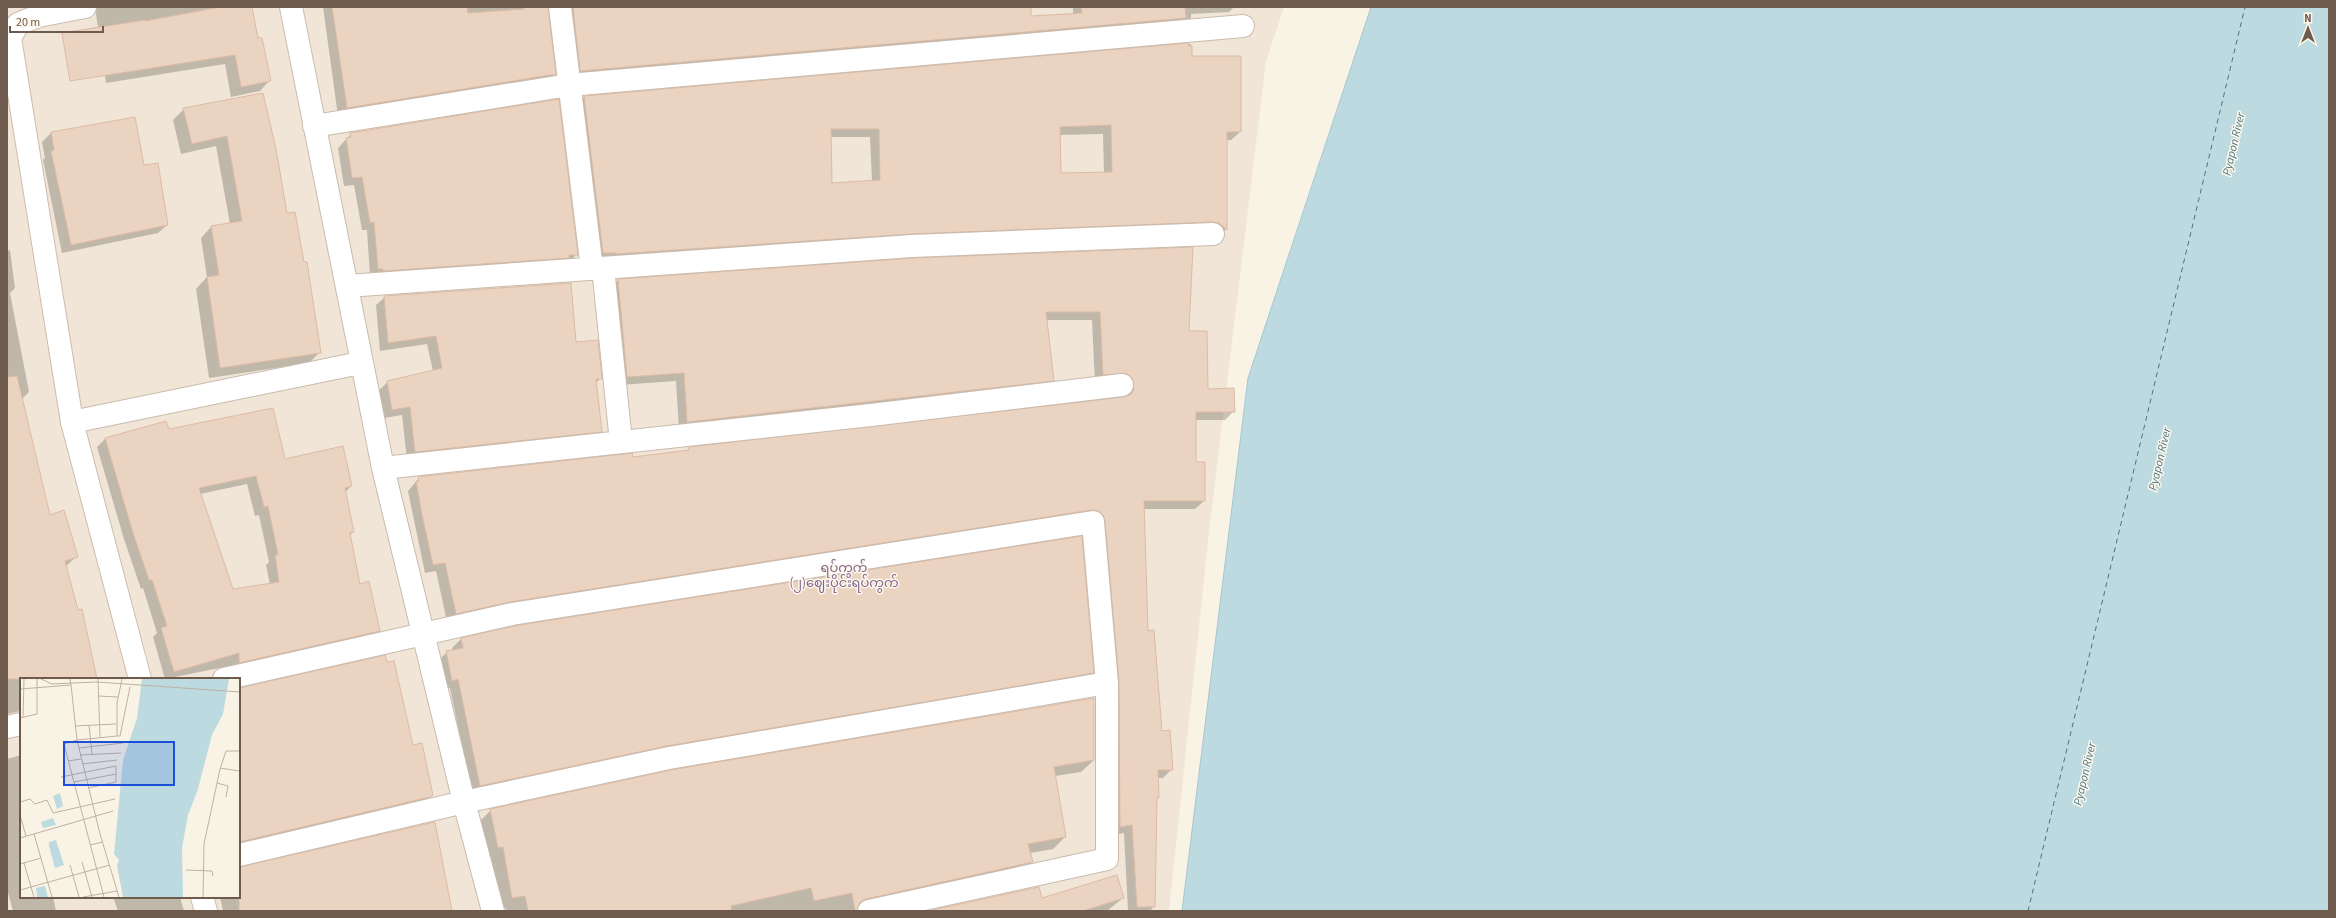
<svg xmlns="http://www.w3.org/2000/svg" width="2336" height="918" font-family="'Source Sans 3','Noto Sans Myanmar',sans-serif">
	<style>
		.residential { fill: #f0e5d6; fill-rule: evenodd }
		.water { fill: #bddae0; stroke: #a5c8d1 }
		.shadow { fill: #0003; fill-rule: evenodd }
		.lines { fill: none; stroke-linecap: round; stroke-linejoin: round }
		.ferry { stroke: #4b7580; stroke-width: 1; stroke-dasharray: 5 4; stroke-linecap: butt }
		.building { fill: #ebd3c1; stroke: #dcbba4; fill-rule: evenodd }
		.minor-casing { stroke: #c9bbae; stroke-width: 24 }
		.secondary-casing { stroke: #cebdaf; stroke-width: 24 }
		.minor { stroke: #fff; stroke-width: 22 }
		.secondary { stroke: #fff; stroke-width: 22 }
		.labels { text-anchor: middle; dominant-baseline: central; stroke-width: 3; stroke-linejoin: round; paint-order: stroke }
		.water-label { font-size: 12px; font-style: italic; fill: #4b7580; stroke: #fdf7ec }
		.quarter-label { font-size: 13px; fill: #80668c; stroke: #fdf7ec }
		.inset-river { fill: none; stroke: #bddae0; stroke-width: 2 }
		.inset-road { fill: none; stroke: #beb1a4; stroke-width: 1 }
		.view { fill: #1d4ed8; fill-opacity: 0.15; stroke: #1d4ed8; stroke-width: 2 }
		.inset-edge { fill: none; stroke: #6f5b4e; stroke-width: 2 }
	</style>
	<rect width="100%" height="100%" fill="#f9f3e6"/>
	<path class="residential" d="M7,7H1284L1266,61L1209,532L1169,911H7ZM21,679H239V897H21Z"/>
	<path class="water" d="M1371,7H2329V911H1182L1248,378Z"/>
	<path class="shadow" d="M95,7H251L269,81L260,91L231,97L225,64L106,83Z
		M323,7H547L555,74L546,83L338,116Z
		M559,7H1030V17L1073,14V7H1234L1229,12L1191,14V18L1183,26L572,79Z
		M1191,44V57L1240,132L1231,140H1226V229L1217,238L594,262L575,106L584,97ZM1103,134L1104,173L1061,174L1059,135ZM830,137H870L872,181L832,184Z
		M262,94L286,214L303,263L320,352L309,363L209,378L196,289L207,277L201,238L211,227L230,224L216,146L181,154L173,120L184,109Z
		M134,118L143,166L167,225L158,233L62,253L43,160L45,158L42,142L51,133Z
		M351,134L577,254L568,263L370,277L367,230H362L354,185L344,186L338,148Z
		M10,250L15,288L10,293L29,392L21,400L49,516L77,556L65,567L96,679H21V711L7,714V251Z
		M913,259L1188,332L1207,390L1234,411L1225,420H1195V463L1204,501L1195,509H1144L1147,632L1161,732L1172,769L1163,778H1157L1154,906L1150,911H1128L1124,833L1111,835L1089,519L447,622L436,571L425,573L408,491L419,478L632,458L686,452L689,448L1125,398L1124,387L1095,383L1092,320H1046L1053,380L1044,389L679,430L676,381L619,385L610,289L618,280Z
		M385,297L575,343L601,378L595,384L601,431L592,440L407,460L402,415L384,418L379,390L388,382L433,371L427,344L380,351L376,305Z
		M168,430L284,461L351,486L345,493L353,532L350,535L359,585L379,631L370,639L250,667L249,662L165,679L153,637L157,633L143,588L141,589L124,539L97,447L106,438ZM247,484L255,516L259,515L269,562L266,565L270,585L232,590L200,494Z
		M461,639L1093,672L1084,681L472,794L450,688L444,689L438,661L447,652L453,651L452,648Z
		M239,690L412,746L432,794L422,804L239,849Z
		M21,755V897H53L56,911H13L7,889V759Z
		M1094,760L1081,772L1055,776L1065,837L1053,849L1030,853L1032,862L1020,874L856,911H506V908L501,909L491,858L486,859L479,822L491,810Z
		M239,868L451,911H223L220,897H239Z
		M113,897H180L184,911H118Z
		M1123,898L1107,911H932L1041,899Z"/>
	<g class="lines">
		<path class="ferry" d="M2028,911L2245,7"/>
	</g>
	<path class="building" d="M220,7H252L258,38H262L271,81L241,87L235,55L70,81L62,33L145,20V21Z
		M332,7H467L468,13L524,9L523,7H548L556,74L347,108Z
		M573,7H1031V16L1082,13L1081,7H1185L1186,18L580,71Z
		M1188,43L1189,46H1192V56H1241V132H1227V230L1219,223L1212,222L911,234L616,254V253H603L584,96ZM1111,125L1112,172L1061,173L1060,127ZM831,129H879L880,180L832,183Z
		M263,93L276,149L287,213L295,212L304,262H307L321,353L220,368L207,277L219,275L211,226L242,221L227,136L192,144L183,108Z
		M559,99L578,255H569V258L383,271V269H378L374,222L370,223L362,177L352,178L346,138L351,137L350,133Z
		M135,117L144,165L158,163L168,225L71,245L51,151L54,150L51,132Z
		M1193,247L1189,331H1207L1208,389L1234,388L1235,412H1196V462H1205V501H1144L1148,631L1154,630L1162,731L1170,730L1173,770H1158L1159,798H1157L1155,907H1137L1132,825L1120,827L1119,682L1105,521L1103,515L1098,511L1091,510L510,602L456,614L445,563L433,565L422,515L416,481H419L418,477L632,453L633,457L689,450V447L1123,397L1130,395L1134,390L1132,378L1127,374L1103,375L1100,312H1046L1054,381L687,422L684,373L627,377L618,279L913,258Z
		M571,283L576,342L598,340L602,379H596L602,432L415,452L410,407L392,410L387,381L442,368L436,336L388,343L384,296Z
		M17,376L50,515L64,510L78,557L65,561L78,610L82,609L97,679H7V377Z
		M273,408L285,459L343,446L352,486L345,488L354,532L350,533L360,584L369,581L380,631L239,663V653L174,672L161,628L167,626L152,580H149L132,530L105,438L166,421L169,429ZM256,476L264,507L268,506L278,555H275L279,582L233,589L199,488Z
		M1082,536L1094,673L667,746L480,786L458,679L452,681L446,651L463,648L461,638L514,626Z
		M385,655L387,662L394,661L413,745L422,743L433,795L430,797L239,842V688Z
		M1094,698V760L1054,767L1066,837L1028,844L1033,862L866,899L860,902L857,911H855L852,893L814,901L811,888L731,906L732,911H528L525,896L512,898L503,847L498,848L490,809L671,770Z
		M435,822L452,911H239V867Z
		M1117,875L1124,898L1083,911H928L1039,887L1042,898Z"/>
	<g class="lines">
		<g class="minor-casing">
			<path id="minor" d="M291,7L383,468L464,802L493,911
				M560,7L592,269
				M314,126L569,85L1243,26
				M603,268L621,442
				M347,286L912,246L1213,234
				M72,422L360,363
				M383,468L871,415L1122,385
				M224,679L512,614L1093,522L1107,683V859L869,911
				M7,727L21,724
				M239,855L464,802L669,758L1107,683"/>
		</g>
		<g class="secondary-casing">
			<path id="secondary" d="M85,7L38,16L18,24L10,38L72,422L140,679
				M202,897L206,911"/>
		</g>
		<use href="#minor" class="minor"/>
		<use href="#secondary" class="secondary"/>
	</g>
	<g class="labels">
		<g class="water-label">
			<text transform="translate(2234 144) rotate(-77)">Pyapon River</text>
			<text transform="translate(2160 459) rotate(-77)">Pyapon River</text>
			<text transform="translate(2085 774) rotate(-77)">Pyapon River</text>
		</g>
		<g class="quarter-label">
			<text x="844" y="568">ရပ်ကွက်<tspan x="844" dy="15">(၂)ဈေးပိုင်းရပ်ကွက်</tspan></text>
		</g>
	</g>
	<g transform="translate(20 678)">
		<rect width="220" height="220" fill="#f9f3e6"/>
		<path d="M122,1H209L203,36L192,57L178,111L168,137L162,170L163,219H103L97,188L99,182L94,176L103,82L117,40ZM40,115L43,128L37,131L33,118ZM33,140L36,147L23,150L21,144ZM36,162L44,187L35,190L29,168V164ZM25,208L28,219H17L16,210Z" fill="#bddae0"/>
		<path class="inset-river" d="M128,219L122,183L163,11"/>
		<path class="inset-road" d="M21,1L32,6L77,4L220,14M78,1L80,59M51,7L57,62L44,66L84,219M0,11L51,7L50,1M78,18L98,19M3,39L4,1M0,40L17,36V1M69,47L72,76M55,48L96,46M97,58H100L110,9M59,70L103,65M60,77L101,75M48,83L61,81M62,86L97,82M200,90L219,93M41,99L96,88V104L68,110M54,104L96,96M197,105L208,108L206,119M0,124L10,121L15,126L27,122L33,135L95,121M0,137L6,158M14,156L32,219M0,160L93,133M70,167L83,164M62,184L72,219M4,185L14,219M0,186L21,180M50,187L59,219M166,192L192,193L193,198M0,212L90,187M63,219L97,213M99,219L80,156L57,62L97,58V25L102,1M183,219L184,166L200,91L206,73H220"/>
		<path class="view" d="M44,64H154V107H44Z"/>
		<rect width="220" height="220" class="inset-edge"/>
	</g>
	<rect width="2336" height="918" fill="none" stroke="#6f5b4e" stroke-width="16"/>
	<g transform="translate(2308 28)" stroke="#fdf7ec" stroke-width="3" paint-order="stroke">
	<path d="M0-3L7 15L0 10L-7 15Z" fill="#6f5b4e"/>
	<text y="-6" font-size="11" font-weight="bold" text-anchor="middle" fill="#6f5b4e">N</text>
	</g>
	<path d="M10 26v6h93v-6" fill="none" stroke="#6f5b4e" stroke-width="2"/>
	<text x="16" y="26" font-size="12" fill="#6f5b4e" stroke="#fdf7ec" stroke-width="3" paint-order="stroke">20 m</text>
</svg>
